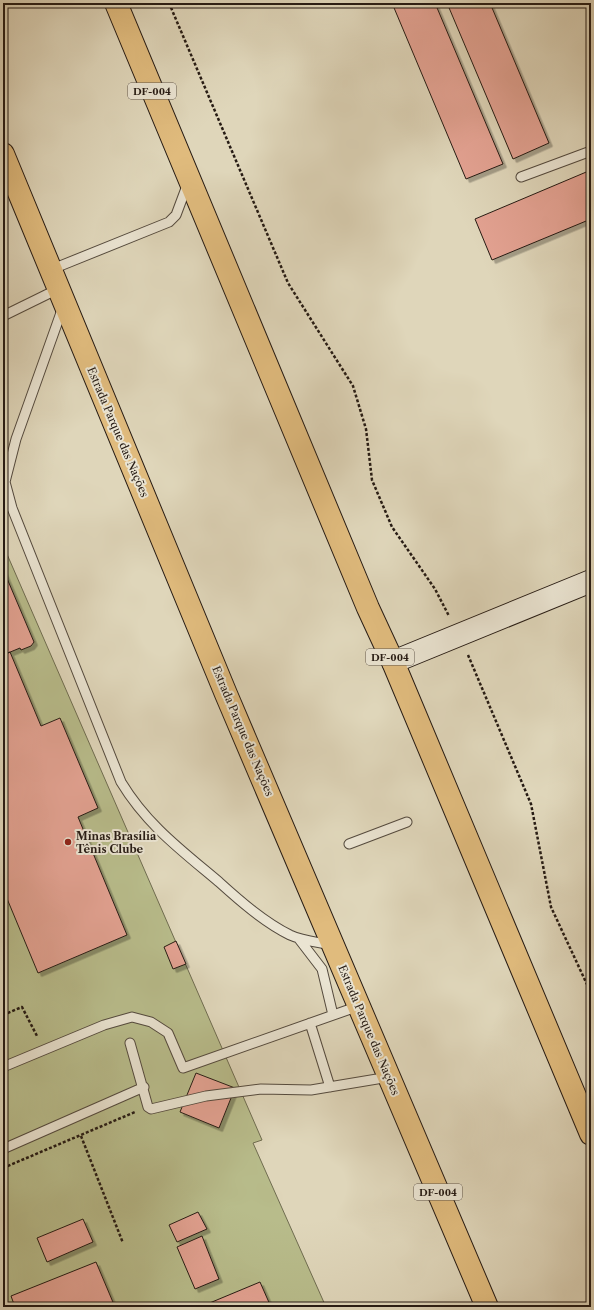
<svg xmlns="http://www.w3.org/2000/svg" width="594" height="1310" font-family="'Libre Caslon Text',serif">
	<style>
		.green { fill: #b8bc8b; stroke: #6f6c50 }
		.building { fill: #e3a292; stroke: #261b14; filter: url(#shadow) }
		.lines { fill: none; stroke-linecap: round; stroke-linejoin: round }
		.lane-casing { stroke: #544a3e; stroke-width: 11 }
		.secondary-casing { stroke: #261b14; stroke-width: 24 }
		.highway-casing { stroke: #261b14; stroke-width: 24 }
		.path { stroke: #261b14; stroke-width: 2.5; stroke-dasharray: 3 2; stroke-linecap: butt }
		.lane { stroke: #eae4d2; stroke-width: 9 }
		.secondary { stroke: #eae4d2; stroke-width: 22 }
		.highway { stroke: #e0bb7d; stroke-width: 22 }
		.poi-dot { fill: #8f2418; stroke: #eae4d2; stroke-width: 1.5 }
		.labels { text-anchor: middle; dominant-baseline: central; stroke-width: 4; stroke-linejoin: round; paint-order: stroke }
		.shield { fill: #eae4d2; stroke: #61574d; stroke-width: 1 }
		.shield-label { font-size: 10px; font-weight: bold; fill: #261b14 }
		.street-label { font-size: 11px; fill: #261b14; stroke: #eae4d2 }
		.poi-label { font-size: 11px; font-weight: bold; fill: #261b14; stroke: #eae4d2; text-anchor: start }
	</style>
	<defs>
		<filter id="shadow"><feDropShadow dx="3.5" dy="3.5" stdDeviation="0" flood-color="#0004"/></filter>
	</defs>
	<rect width="100%" height="100%" fill="#dfd6ba"/>
	<filter id="stains"><feTurbulence type="fractalNoise" baseFrequency=".005" numOctaves="4"/><feColorMatrix values="0 0 0 0 .2 0 0 0 0 .09 0 0 0 0 .02 0 0 0 .5 -.17"/></filter>
	<radialGradient id="worn" r=".72"><stop offset=".6" stop-color="#630" stop-opacity="0"/><stop offset="1" stop-color="#630" stop-opacity=".3"/></radialGradient>
	<path class="green" d="M3,545L262,1140L253,1143L326,1307H3Z"/>
	<path class="building" d="M392,3H435L503,164L466,179Z
		M447,3H490L549,143L513,159Z
		M591,170V219L492,260L475,219Z
		M3,569L34,642L31,646L21,650L20,648L3,655Z
		M10,652L41,726L60,718L98,808L78,817L127,935L38,973L3,889V655Z
		M176,941L186,964L173,969L164,947Z
		M196,1073L235,1088L219,1128L180,1112Z
		M198,1212L207,1229L177,1242L169,1225Z
		M83,1219L93,1242L47,1262L37,1238Z
		M202,1236L219,1279L195,1289L177,1247Z
		M96,1262L115,1307H15L11,1296Z
		M260,1282L271,1307H200Z"/>
	<g class="lines">
		<g class="lane-casing">
			<path id="lane" d="M521,177L591,151
				M50,270L169,222L176,215L188,183
				M63,307L16,439L5,482L12,508L121,782C147,825 181,850 219,882C240,901 264,922 290,935C303,941 318,942 331,945
				M3,316L58,289
				M349,844L407,822
				M299,939L322,969L333,1015
				M310,1023L330,1087
				M130,1043L148,1107L151,1109L206,1096L261,1089L311,1090L389,1077
				M3,1067L104,1025L132,1017L151,1022L168,1033L183,1068L359,1006
				M3,1149L144,1087"/>
		</g>
		<g class="secondary-casing">
			<path id="secondary" d="M393,662L591,581"/>
		</g>
		<g class="highway-casing">
			<path id="highway" d="M116,3L368,608L393,662L591,1134
				M3,154L226,694L487,1307"/>
		</g>
		<path class="path" d="M169,3L288,283L353,386L366,429L372,480L392,527L435,589L449,616
			M468,655L531,804L551,907L591,993
			M3,1015L22,1007L37,1036
			M81,1136L123,1243
			M3,1168L135,1112"/>
		<use href="#lane" class="lane"/>
		<use href="#secondary" class="secondary"/>
		<use href="#highway" class="highway"/>
	</g>
	<circle class="poi-dot" cx="68" cy="842" r="4"/>
	<g class="labels">
		<g class="shield">
			<rect x="128" y="83" width="48" height="16" rx="3"/>
			<rect x="366" y="649" width="48" height="16" rx="3"/>
			<rect x="414" y="1184" width="48" height="16" rx="3"/>
		</g>
		<g class="shield-label">
			<text x="152" y="91">DF-004</text>
			<text x="390" y="657">DF-004</text>
			<text x="438" y="1192">DF-004</text>
		</g>
		<g class="street-label">
			<text transform="translate(118 432) rotate(67)">Estrada Parque das Nações</text>
			<text transform="translate(243 731) rotate(67)">Estrada Parque das Nações</text>
			<text transform="translate(369 1030) rotate(67)">Estrada Parque das Nações</text>
		</g>
		<g class="poi-label">
			<text x="76" y="836">Minas Brasília<tspan x="76" dy="13">Tênis Clube</tspan></text>
		</g>
	</g>
	<rect width="594" height="1310" fill="none" stroke="#dfd6ba" stroke-width="16"/>
	<rect x="4" y="4" width="586" height="1302" fill="none" stroke="#261b14" stroke-width="2"/>
	<rect x="8" y="8" width="578" height="1294" fill="none" stroke="#261b14"/>
	<rect width="100%" height="100%" filter="url(#stains)"/>
	<rect width="100%" height="100%" fill="url(#worn)"/>
</svg>
